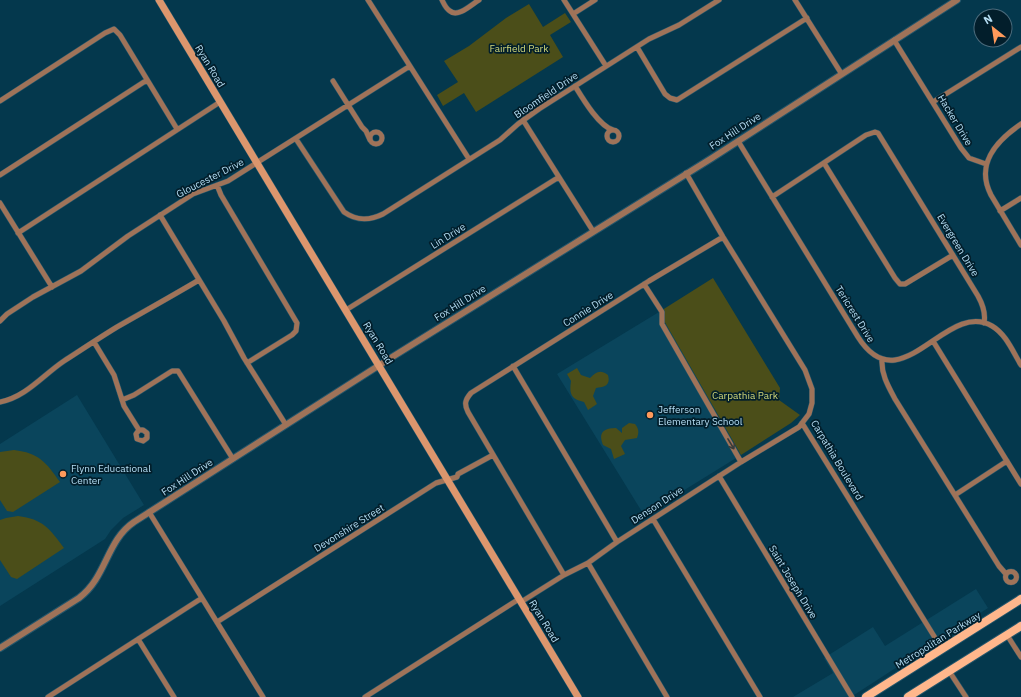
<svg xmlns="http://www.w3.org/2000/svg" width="1021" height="697" font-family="'IBM Plex Sans',sans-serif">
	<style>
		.built { fill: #0a455c }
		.green { fill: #4b4e19 }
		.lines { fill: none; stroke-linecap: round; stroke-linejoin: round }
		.minor-casing { stroke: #24566b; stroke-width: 6 }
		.tertiary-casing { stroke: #24566b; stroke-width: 8 }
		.secondary-casing { stroke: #24566b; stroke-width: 8 }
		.primary-casing { stroke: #24566b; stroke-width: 10 }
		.minor { stroke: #9f7359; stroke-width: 5 }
		.tertiary { stroke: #9f7359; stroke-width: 6 }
		.secondary { stroke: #dc966d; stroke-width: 7 }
		.primary { stroke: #ffb78c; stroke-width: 8 }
		.oneway { stroke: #393c3b }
		.poi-dot { fill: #ff9a5b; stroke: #021e2b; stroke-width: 1.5 }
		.labels { text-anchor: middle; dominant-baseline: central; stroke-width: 3.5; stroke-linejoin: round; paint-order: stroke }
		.park-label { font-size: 10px; fill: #d4d97a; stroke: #021e2b }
		.street-label { font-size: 10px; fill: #b5ddf3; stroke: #021e2b }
		.poi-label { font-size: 10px; fill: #b5ddf3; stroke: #021e2b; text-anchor: start }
	</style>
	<rect width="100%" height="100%" fill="#04384d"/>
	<path class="built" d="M659,312L741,455L644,515L557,374Z
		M77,395L144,505L123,518L111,530L105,539L0,606V444Z
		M976,589L988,608L851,697H793L833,673L824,658L873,627L885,646Z"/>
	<path class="green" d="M529,4L543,27L565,13L571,22L550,35L563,57L476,112L464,93L443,106L437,95L458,82L444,61L469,46L506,18Z
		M713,278L780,388L779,400L800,415L791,423L741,455L659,312Z
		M577,368L581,375L590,378C596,372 600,369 608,375C611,386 604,387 596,388L593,396L597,404L588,410L584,402C571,399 569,394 571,381L567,374Z
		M629,423L635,424C639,429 639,432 637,438L625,440L621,446L625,454L614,459L611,449L603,445C598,433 603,428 616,428L622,433V428Z
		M14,450C39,453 46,462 60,482L13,512L7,511L0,500V452Z
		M18,516C43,519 50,529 64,548L17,579L11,577L0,560V520L6,518Z"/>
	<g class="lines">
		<g class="minor-casing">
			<path id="minor" d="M368,0L469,159
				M442,0C444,4 446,9 450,11C458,18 472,4 479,0
				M564,0L606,66
				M795,0L841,73
				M573,14L595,0
				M894,40L961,148L969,158L986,164
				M637,47L665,94L670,98L677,100L807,18
				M333,81L362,127L366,131L370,140
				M575,86C583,99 599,126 613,130
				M0,101L105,33L114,29L120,35L177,129
				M933,102L1021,47
				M523,120L593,231
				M1021,124C996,141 975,164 991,195L1021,245
				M607 136a6 6 0 1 1 12 0a6 6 0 1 1-12 0Z
				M370 138a6 6 0 1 1 12 0a6 6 0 1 1-12 0Z
				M296,139L344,212C357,221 369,221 383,214L500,140L518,124L539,109L649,39L679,25L719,0
				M738,141L858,337C901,405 946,299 992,326C1006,334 1013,352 1021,365
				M824,163L895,278L900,284H905L953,255
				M0,175L147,80
				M217,185L221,195L297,323L296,331L292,335L247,363
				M772,197L866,135L875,132L878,133L978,296C983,305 986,313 984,323
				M0,203L52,287
				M1000,211L1021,198
				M160,215L224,321L244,358L286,425
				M18,233L220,102
				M644,284L662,312V324L741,462
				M346,310L559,177
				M0,321L7,314L33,297L81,271L128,236L193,194L228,181L410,66
				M933,341L1021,484
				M94,342L114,375L124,406L139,430L136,434L137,439L143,441L147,438V433L143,430H139
				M882,359C881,374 888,386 895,399L999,566L1006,574
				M513,366L617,542
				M122,400L134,395L172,371H178L233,459
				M0,402C26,397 43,375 64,361C81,350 99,338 117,327C145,311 172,296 199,280
				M802,423L942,649
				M719,476L852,697
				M955,495L1007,461
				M149,512L263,697
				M653,519L760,697
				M588,563L667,697
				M1005.5 577a5.5 5.5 0 1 1 11 0a5.5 5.5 0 1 1-11 0Z
				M564,575L468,412C464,404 465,400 471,393L649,281L723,237
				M521,602L564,575L588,563L617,542L741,462L799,427L809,414L812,403V389L805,370L723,237L686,173
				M217,622L436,483L457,477L458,474L493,455
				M1007,635L1021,657
				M138,639L174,697
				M949,671L966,697
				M48,697L202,598
				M365,697L519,599"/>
		</g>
		<g class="tertiary-casing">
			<path id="tertiary" d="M0,648L79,598C107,577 106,541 134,522L389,359L712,158L957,0"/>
		</g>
		<g class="secondary-casing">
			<path id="secondary" d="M159,0L578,697"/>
		</g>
		<g class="primary-casing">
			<path id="primary" d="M866,697L1021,599
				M908,697L1021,626"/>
		</g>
		<use href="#minor" class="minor"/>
		<use href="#tertiary" class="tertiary"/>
		<use href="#secondary" class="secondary"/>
		<use href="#primary" class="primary"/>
	</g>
	<defs><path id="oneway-shaft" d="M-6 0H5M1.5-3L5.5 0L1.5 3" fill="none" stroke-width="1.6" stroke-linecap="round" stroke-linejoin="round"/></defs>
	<use class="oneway" href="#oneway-shaft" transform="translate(731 444) rotate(59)"/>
	<g class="poi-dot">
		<circle cx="650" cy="415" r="4"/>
		<circle cx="63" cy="474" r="4"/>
	</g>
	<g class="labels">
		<g class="park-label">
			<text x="519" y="48">Fairfield Park</text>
			<text x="745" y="395">Carpathia Park</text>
		</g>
		<g class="street-label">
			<text transform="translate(210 66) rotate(59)">Ryan Road</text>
			<text transform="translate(546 95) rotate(-34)">Bloomfield Drive</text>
			<text transform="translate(955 120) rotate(59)">Hacker Drive</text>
			<text transform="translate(735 131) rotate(-33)">Fox Hill Drive</text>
			<text transform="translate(210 178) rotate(-27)">Gloucester Drive</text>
			<text transform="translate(448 236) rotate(-32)">Lin Drive</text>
			<text transform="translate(958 245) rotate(59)">Evergreen Drive</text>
			<text transform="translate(460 303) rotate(-32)">Fox Hill Drive</text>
			<text transform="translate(588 309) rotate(-32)">Connie Drive</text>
			<text transform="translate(855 314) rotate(58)">Tericrest Drive</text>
			<text transform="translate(378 343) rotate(59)">Ryan Road</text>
			<text transform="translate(837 460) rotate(59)">Carpathia Boulevard</text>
			<text transform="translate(187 477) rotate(-33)">Fox Hill Drive</text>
			<text transform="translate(657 505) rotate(-33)">Denson Drive</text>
			<text transform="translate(349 528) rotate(-32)">Devonshire Street</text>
			<text transform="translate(793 582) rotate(59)">Saint Joseph Drive</text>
			<text transform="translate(544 621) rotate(59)">Ryan Road</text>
			<text transform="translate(938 640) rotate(-32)">Metropolitan Parkway</text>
		</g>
		<g class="poi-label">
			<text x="658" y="409">Jefferson<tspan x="658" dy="12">Elementary School</tspan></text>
			<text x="71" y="468">Flynn Educational<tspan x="71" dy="12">Center</tspan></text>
		</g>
	</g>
	<g transform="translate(993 28) rotate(330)"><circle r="19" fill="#021e2b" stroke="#4a6a7b"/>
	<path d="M0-3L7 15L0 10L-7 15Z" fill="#ff9a5b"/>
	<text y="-6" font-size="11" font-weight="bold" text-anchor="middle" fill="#b5ddf3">N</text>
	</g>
</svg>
